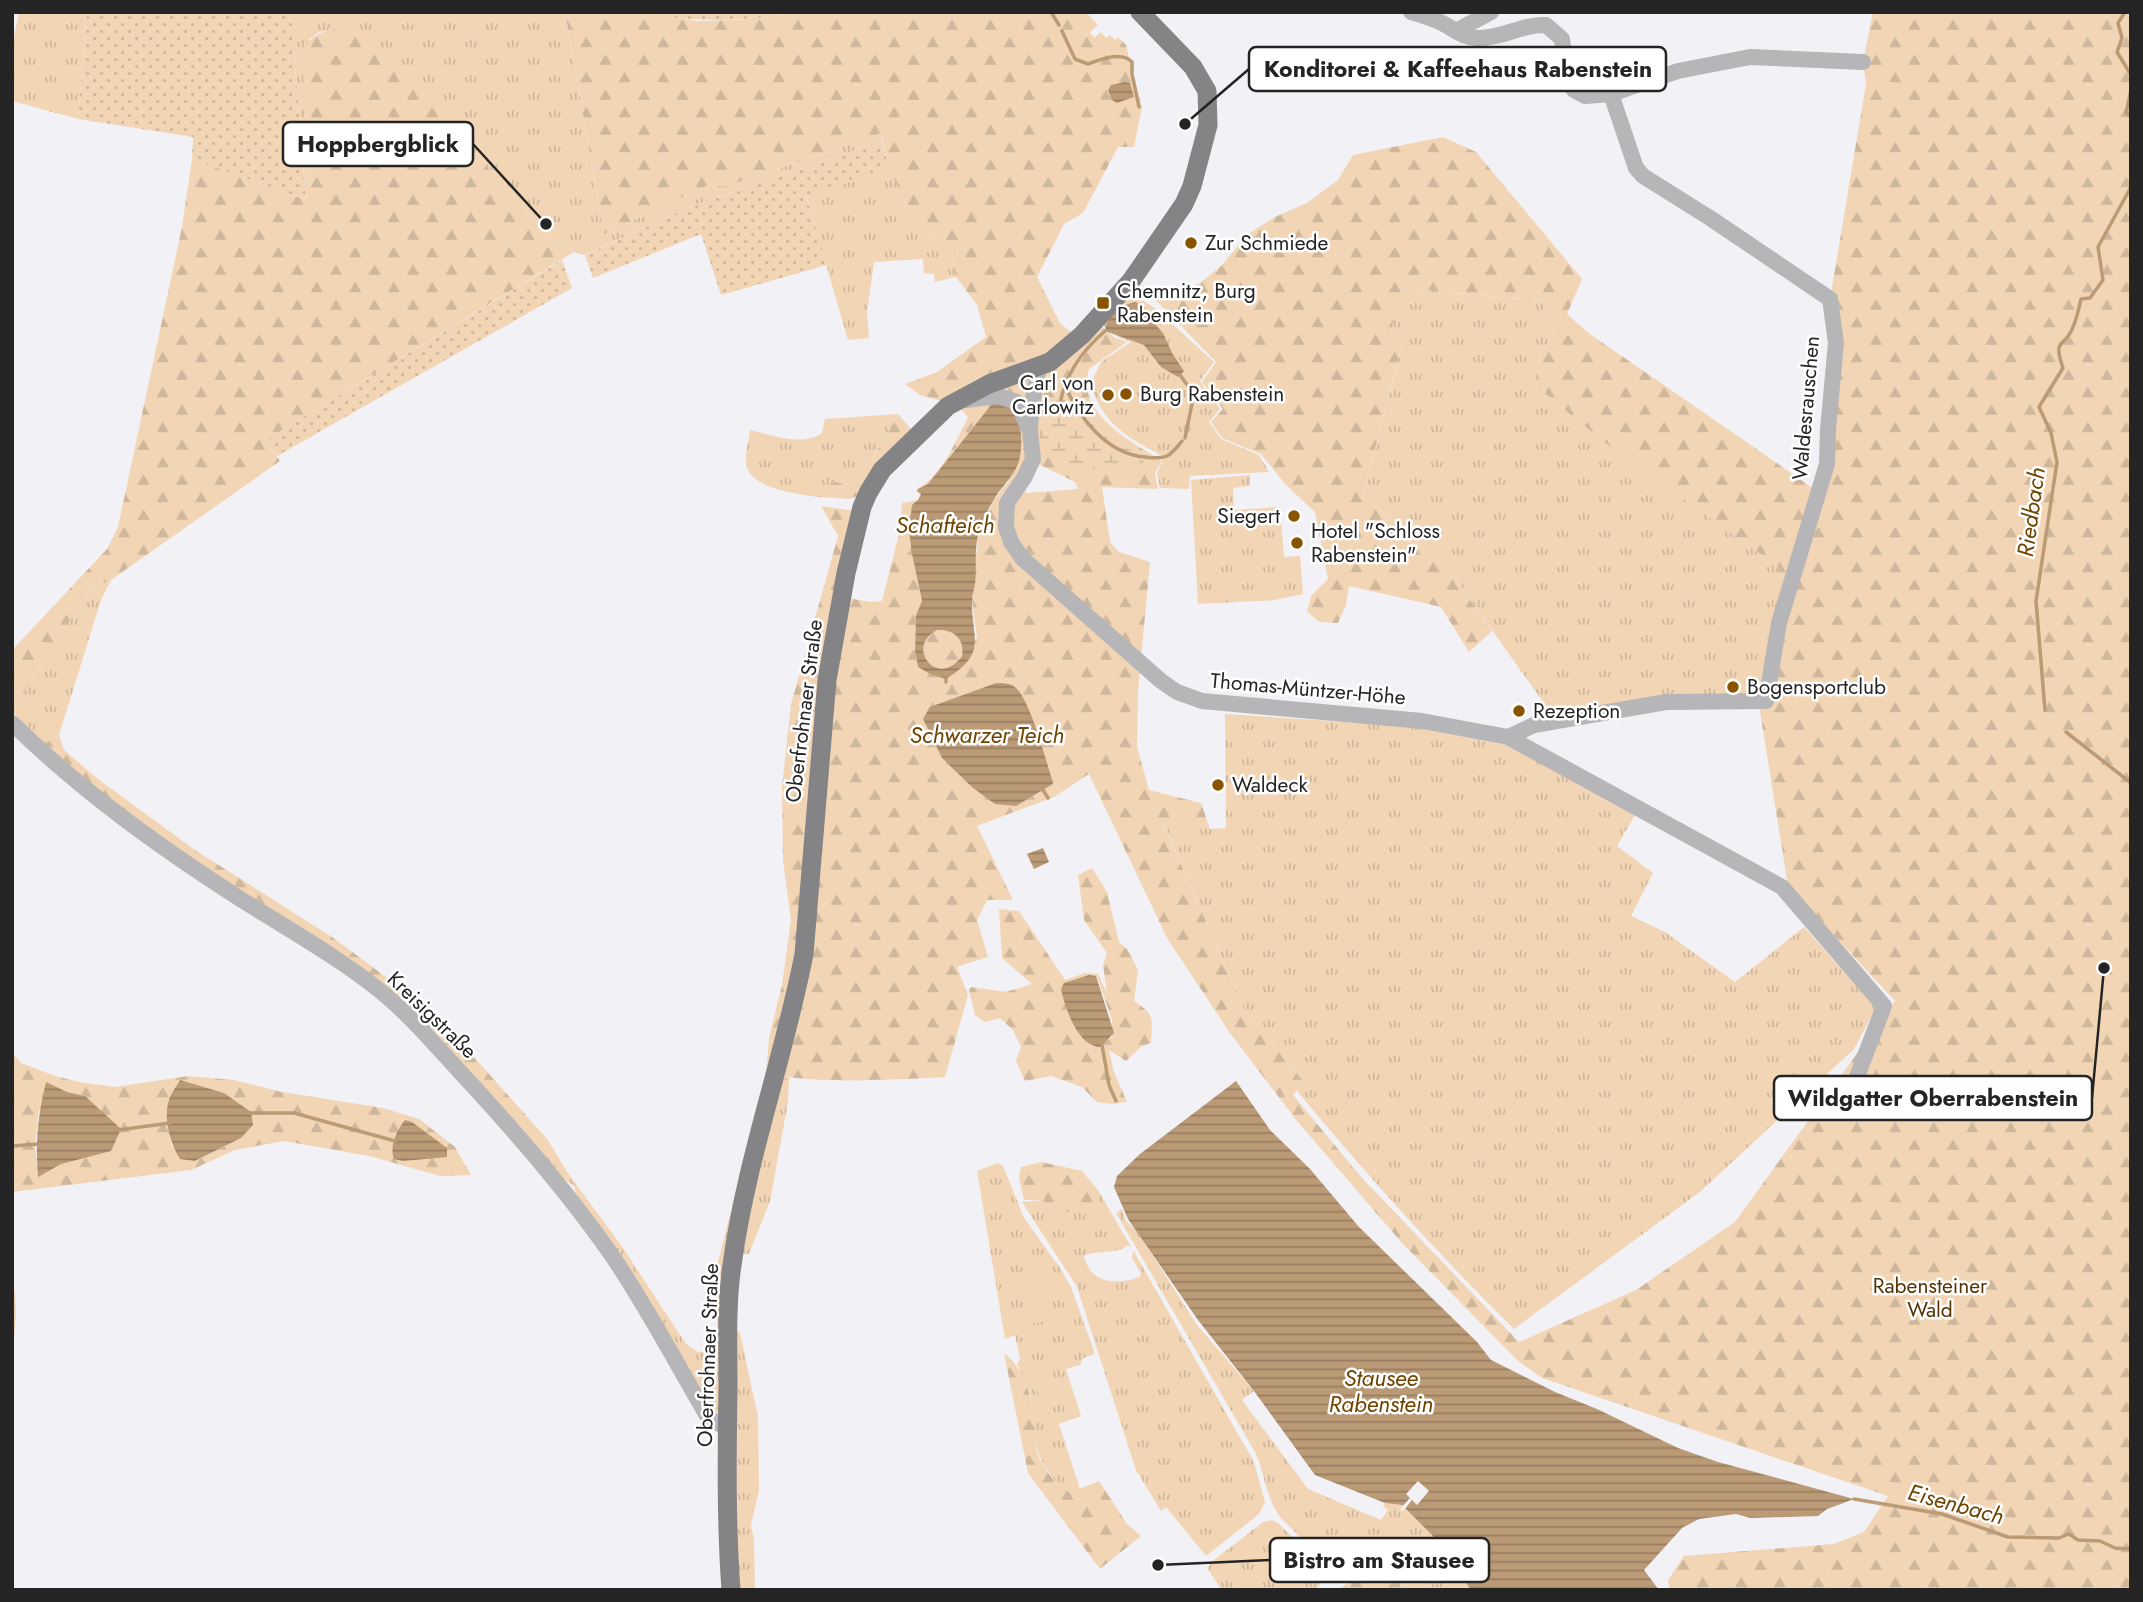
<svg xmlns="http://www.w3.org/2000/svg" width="2143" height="1602" font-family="Jost,sans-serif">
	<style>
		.grass { fill: url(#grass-tufts) }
		.forest { fill: url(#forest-firs); fill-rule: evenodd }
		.wetland { fill: url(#wetland-marsh) }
		.garden { fill: url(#garden-dots) }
		.pitch { fill: #f2d5b5 }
		.water { fill: url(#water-rules); fill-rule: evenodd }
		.pier { fill: #f2f1f5 }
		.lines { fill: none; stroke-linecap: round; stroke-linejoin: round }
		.stream { stroke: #bb9a76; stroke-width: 3.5 }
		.minor { stroke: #b6b6b8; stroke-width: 16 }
		.major { stroke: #848486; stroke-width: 19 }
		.poi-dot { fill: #885400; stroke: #fff; stroke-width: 2.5 }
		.labels { text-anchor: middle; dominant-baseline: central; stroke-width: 5; stroke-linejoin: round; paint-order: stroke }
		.poi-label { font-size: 21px; fill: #242425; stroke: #fff; text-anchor: start }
		.street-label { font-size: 21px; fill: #242425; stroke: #fff }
		.park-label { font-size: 21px; fill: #553303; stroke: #fff }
		.water-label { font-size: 23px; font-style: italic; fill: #704400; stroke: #fff }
		.leader { fill: none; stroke: #242425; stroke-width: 2.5 }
		.callout-dot { fill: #242425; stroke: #fff; stroke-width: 2.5 }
		.callout { fill: #fff; stroke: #242425; stroke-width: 2.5 }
		.callout-label { font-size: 23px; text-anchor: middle; font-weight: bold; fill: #242425 }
	</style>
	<defs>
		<pattern id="grass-tufts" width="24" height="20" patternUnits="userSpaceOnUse" patternTransform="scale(1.75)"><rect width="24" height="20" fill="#f2d5b5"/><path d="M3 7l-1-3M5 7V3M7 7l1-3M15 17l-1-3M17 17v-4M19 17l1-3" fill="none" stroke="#cfb79c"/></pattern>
		<pattern id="forest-firs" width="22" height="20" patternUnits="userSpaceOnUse" patternTransform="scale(1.75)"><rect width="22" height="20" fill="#f2d5b5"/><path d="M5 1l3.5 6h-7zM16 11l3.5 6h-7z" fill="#cfb79c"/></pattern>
		<pattern id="wetland-marsh" width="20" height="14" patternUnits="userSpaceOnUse" patternTransform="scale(1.75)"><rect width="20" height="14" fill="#f2d5b5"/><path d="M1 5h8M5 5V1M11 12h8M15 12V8" fill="none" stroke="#cfb79c"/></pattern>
		<pattern id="garden-dots" width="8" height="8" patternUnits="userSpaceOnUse" patternTransform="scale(1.75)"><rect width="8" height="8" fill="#f2d5b5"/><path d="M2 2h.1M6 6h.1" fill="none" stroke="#cfb79c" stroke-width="1.8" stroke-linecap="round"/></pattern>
		<pattern id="water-rules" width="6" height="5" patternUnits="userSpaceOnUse" patternTransform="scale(1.75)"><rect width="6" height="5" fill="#bb9a76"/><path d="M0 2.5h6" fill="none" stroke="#987d61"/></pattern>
	</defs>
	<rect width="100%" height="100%" fill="#f2f1f5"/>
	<path class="grass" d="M19,12H87L78,119L12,101V46Z
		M294,12H565L604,234L706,186H727L881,133L882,141L692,206L584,255L574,252L563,243L549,238L539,228L532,216L501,184L466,140L444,125L416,83L335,29L319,32L309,39L306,200L294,52Z
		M889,169L916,224L952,249L956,277L935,282L934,274L924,273L923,259L874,262L867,313L869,338L848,340L806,195Z
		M1400,288L1541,301L1556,327L1539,358L1543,392L1614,450L1780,567L1758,699L1536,723L1546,706L1450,571L1363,495L1403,342L1390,336Z
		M1131,293L1156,309L1214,362L1200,381L1220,409L1209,422L1221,439L1259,455L1269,472L1190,476L1189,489L1160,488L1157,473L1163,460L1159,454C1123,435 1105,424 1090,385L1101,362L1131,342L1118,337L1100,323Z
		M898,414C889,430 866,474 852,482C843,488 830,488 820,490L818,497C800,494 748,489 746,463C745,453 749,440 750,430C772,435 802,447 822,433L825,419Z
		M1250,475V486L1233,488L1234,510L1280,507L1284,557L1300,556L1303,594L1275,600L1198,604L1191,480Z
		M111,580L101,600L59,735L43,745L12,711L91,588Z
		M1225,714L1406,726L1507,745L1635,815L1617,846L1653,873L1631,916L1665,932L1735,982L1804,927L1876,1008L1854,1049L1701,1191L1514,1329C1437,1253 1366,1174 1297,1091L1304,1082L1245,1011L1163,822L1210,829L1226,828Z
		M766,1074L789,1078L788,1102L770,1201L749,1254L730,1253L725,1326L740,1333L758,1417L759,1491L751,1525L754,1540L755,1590H737L735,1429L714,1416L576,1194L574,1186L561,1177L549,1161L567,1172L621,1245L686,1344L698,1352L709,1351L717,1334L718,1262Z
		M998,1163L1003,1166L1024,1218L1060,1268L1071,1287L1095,1354L1083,1358L1080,1365L1066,1369L1081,1416L1059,1424L1079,1486V1490L1070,1493L1060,1487L1044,1466L1035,1445L1030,1392L1017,1364L1020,1359L1015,1335L1005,1339L977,1171Z
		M1098,1190L1131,1247L1126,1246C1116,1255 1098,1249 1084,1256C1090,1284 1117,1285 1140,1277L1141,1273L1132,1258L1133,1250L1254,1462L1265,1502L1259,1514L1206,1556L1166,1507L1161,1511L1136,1470L1077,1287L1022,1202L1043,1200L1056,1212H1092L1098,1208Z
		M1122,1209L1126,1221L1137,1231L1197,1325L1254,1391L1242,1400L1308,1489L1381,1520L1388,1510L1383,1506L1385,1503L1402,1505L1432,1535L1471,1590H1411L1391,1557L1394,1553L1390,1548L1363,1560L1342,1575L1336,1574L1281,1518C1266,1500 1265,1473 1255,1452L1116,1213Z
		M1272,1520L1278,1523C1288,1534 1328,1567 1322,1581C1321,1585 1317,1587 1314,1590H1222L1207,1568L1214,1560L1263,1522Z"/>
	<path class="forest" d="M565,12H632L698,21L738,20L797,12H1086L1098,25L1090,32L1094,38L1101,32L1106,38L1110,35L1115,40L1118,37L1126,45L1142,107L1134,147H1118L1083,213L1064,224L1037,277L1060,323L1072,333L1045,359L998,372L971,383L941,401L920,395L905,384L937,372L986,337L977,305L956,277L952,249L916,224L889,169L881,133L727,186H706L604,234Z
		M1873,12H2131V1590H1670L1668,1580L1684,1556L1834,1544L1864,1532L1888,1496L1542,1378L1517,1360L1402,1243L1297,1121L1230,1033L1167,938L1089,774L1054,797L977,826L1013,900H987L977,920L988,957L957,967L968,995L945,1077C886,1080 824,1084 766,1074L769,1038L782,985L791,920L783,861L782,787L791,704L838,536L821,506L854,511L836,596L871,602L882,601L899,534L902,503L918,500L921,494L917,492L918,488C941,477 957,439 968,417L959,407L1099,324L1115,338L1127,342L1089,369C1088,374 1086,381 1087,386C1089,419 1136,446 1162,460L1155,473L1158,489L1102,487L1110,542L1119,552L1150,562L1138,691L1137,747L1149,790L1201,803L1210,829L1163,823L1245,1011L1304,1082L1293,1095L1362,1178L1519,1342L1636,1290L1735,1222L1895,1001L1788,886L1758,699L1779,567L1614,450L1543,392L1539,358L1556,327L1541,301L1401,288L1390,336L1403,341L1363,495L1450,571L1492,631L1469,652L1441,607L1349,586L1346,605L1338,623L1320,622L1307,612L1311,596L1328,579L1315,512L1285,484L1261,454L1222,438L1211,422L1223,409L1202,382L1216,362L1148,292L1166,298L1200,283L1221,266L1248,234L1275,217L1307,203L1338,180L1353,155L1443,137L1476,152L1582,279L1567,314L1587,332L1820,493L1827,464L1830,299L1866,84L1863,62ZM991,405L1020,424L1019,460L1008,482L993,501L978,536L972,600L977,638L946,679L918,667L915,651L916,615L922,601L912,554V505L918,500L952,453ZM1034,462L1075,482L1078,489L1026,493L1025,481ZM1053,784L1016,806L973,788Z
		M335,29L350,33L416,83L444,124L466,140L501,184L532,216L539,228L549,238L563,243L574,252L266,440L280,461L111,580L91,588L12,711V653L15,647L107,549L118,527L182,227L192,159L306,200L307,148L302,52C310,37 318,32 335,29Z
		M898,414L911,429L860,495L849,499L818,497L820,490L835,482L847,485C867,475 886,435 898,414Z
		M923 649a20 20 0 1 1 40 0a20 20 0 1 1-40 0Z
		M59,735L64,750L98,779L195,850L332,937L413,997L442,1031L473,1056L548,1140L567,1172L549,1161L425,1027L93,789L43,745Z
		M1092,868L1107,892L1119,942L1128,950L1138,970L1134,1001C1156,1016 1152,1017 1151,1043L1142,1046L1126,1061L1109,1050L1114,1072L1127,1102L1112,1104L1097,1102L1082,1087L1051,1076L1025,1081L1016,1061L1021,1047L1013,1030L1000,1018L985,1022L975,1015L969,990L971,987L1006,992L1032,984L1002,958L999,909L1019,911L1065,980L1085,973L1098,974L1107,993L1103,965L1107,953L1084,920L1078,875ZM1097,976L1112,1020V1037L1094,1047L1085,1039Z
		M12,1053L21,1063L55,1076L79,1082L115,1087L188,1076L234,1080L282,1092L383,1108L419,1119L455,1147L471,1175L440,1176L369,1156L284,1141L235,1150L191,1170L12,1192ZM67,1092L85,1096L101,1112L60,1164L38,1176L35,1145L39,1110ZM169,1101L241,1138L196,1161L171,1145Z
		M1041,1162L1082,1171L1098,1190V1208L1092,1212H1056L1042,1200H1024L1019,1179L1021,1167Z
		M12,1279C19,1305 15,1330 12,1356Z
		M1004,1353C1028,1373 1031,1395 1034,1425C1034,1432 1034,1440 1035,1446C1040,1465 1054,1483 1070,1493L1099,1481L1127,1524L1141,1536L1100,1569L1028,1473Z
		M1391,1557L1411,1590H1337Z"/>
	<path class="wetland" d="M1065,399C1081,407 1089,421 1101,433C1114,445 1130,450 1146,455L1143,463C1114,473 1077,474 1053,452C1048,447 1041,442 1039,435C1037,427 1041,415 1043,407L1051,402Z"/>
	<path class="garden" d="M87,12H294V52L306,200L192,159L193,137L78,119Z
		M632,12H790C738,24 685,21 632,12Z
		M882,141L889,169L806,196L827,265L721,295L701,234L593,278L585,255L692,206Z
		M562,260L572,288L277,456L266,440Z"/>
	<path class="pitch" d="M1047,1278L1054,1320L1029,1324L1022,1282Z
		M1051,1366L1059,1396L1040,1401L1032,1371Z"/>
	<path class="water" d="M1125,82L1130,83L1134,97L1117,103L1112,100L1108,90L1111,85Z
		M1135,302L1144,306L1149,317L1163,333L1172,353L1184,371L1178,377L1161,367L1144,345L1105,331C1106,316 1121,305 1135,302Z
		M998,401C1022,408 1024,439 1019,461C1014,477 1001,487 993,501C987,511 981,525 978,536C974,551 977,569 975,584C974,590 972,595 972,600C971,639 989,652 946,679L930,674L918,667L915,651L916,615L922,601L912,554L909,530L912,505L918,500L921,494L917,491L918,489L928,484L991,405ZM937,630C954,629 965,639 962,656C938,690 904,647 937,630Z
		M996,683C1004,683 1011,683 1017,689C1031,703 1047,763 1053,784L1016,806L995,804L973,788L942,758L923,719L930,707Z
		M1043,848L1049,862L1034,869L1027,854Z
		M1089,975L1096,976L1114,1033L1100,1047C1077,1046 1065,1007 1061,989L1064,983Z
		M180,1080L224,1093L251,1112L253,1125L241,1138L195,1161L180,1159C170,1143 163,1118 169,1100C171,1093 177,1086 180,1080Z
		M1236,1081L1270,1130L1310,1169L1359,1227L1477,1342L1491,1360L1555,1392L1597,1409L1678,1448L1718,1462L1854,1499L1827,1509L1818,1516L1750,1518L1736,1514L1699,1519L1682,1528L1644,1570L1659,1590H1471L1432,1535L1402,1505L1385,1503L1315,1475L1254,1391L1198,1320L1128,1219L1114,1187L1117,1176L1140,1154Z
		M46,1082L67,1092L85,1096L121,1129L111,1151L61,1164L38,1177C35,1144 38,1114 46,1082Z
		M405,1120L412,1122L447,1148V1157L403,1161L394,1159C389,1146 397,1130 405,1120Z"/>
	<path class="pier" d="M1418,1481L1429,1491L1417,1505L1412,1500L1403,1511L1400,1509L1410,1498L1406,1494Z"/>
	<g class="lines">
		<path class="stream" d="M1051,12L1059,25
			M2125,12L2118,23L2122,38L2117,52L2131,75
			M1062,31L1075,59L1088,64C1101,59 1122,51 1132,62V74L1139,107
			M2131,90L2126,113L2131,116
			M1180,375L1194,394L1185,438
			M1064,384C1079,417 1106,454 1145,457C1152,458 1160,459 1167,456C1173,453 1178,446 1182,441
			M1039,413L1060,404C1065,375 1083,350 1105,331
			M946,679V682
			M2045,710L2036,601L2057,462L2051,433L2039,407L2063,368C2052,336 2065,349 2073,327C2077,318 2079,308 2081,299L2090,298L2103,280L2098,247L2131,187
			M2066,732L2131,783
			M1043,790L1048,798
			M1102,1045L1109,1085L1116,1101
			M247,1113H294L395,1141
			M118,1130L170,1123
			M12,1146L39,1144
			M1854,1499L1942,1514L2008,1537L2059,1538L2069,1534L2078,1540L2100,1541L2115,1548L2131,1549"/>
		<path class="minor" d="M1411,12C1421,15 1432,18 1442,23C1454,29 1463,38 1477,38C1501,39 1522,24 1546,25L1562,39L1567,80L1574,90L1585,96L1611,94L1678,71L1750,57L1863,62
			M1456,31L1491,12
			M1039,367L1031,410L1030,431L1033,459L1024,478L1007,503L1006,527L1011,542L1022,558L1161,681L1177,692L1202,701L1422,721L1508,737L1534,725L1666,702L1766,701L1779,623L1827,464L1828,429L1836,343L1830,299L1710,218L1643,176L1636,168L1611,94
			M966,400L998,396L1017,402L1029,429
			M12,723C81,791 161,848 242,900C288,929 336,956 379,990C409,1014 435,1045 461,1073C516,1132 569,1193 615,1260C649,1311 678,1366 709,1419L728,1428
			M1508,737L1782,887L1884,1006L1847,1103"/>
		<path class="major" d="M731,1590C726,1522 727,1455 728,1387C728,1347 726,1305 732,1265C746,1160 784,1058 804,954L827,680L846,573L862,507L868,493L882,470L948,406L989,384L1050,362L1082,335L1131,281L1184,204L1192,186L1208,125L1207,91L1193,67L1140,12"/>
	</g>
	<g class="poi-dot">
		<circle cx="1191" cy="243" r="7"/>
		<rect x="1096" y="296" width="14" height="14" rx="3.5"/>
		<circle cx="1126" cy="394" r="7"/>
		<circle cx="1108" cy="395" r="7"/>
		<circle cx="1294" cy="516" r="7"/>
		<circle cx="1297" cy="543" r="7"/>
		<circle cx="1733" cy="687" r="7"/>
		<circle cx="1519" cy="711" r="7"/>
		<circle cx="1218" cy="785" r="7"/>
	</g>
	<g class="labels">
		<g class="poi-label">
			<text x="1205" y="243">Zur Schmiede</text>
			<text x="1117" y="291">Chemnitz, Burg<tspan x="1117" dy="24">Rabenstein</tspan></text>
			<text x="1094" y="383" text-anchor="end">Carl von<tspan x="1094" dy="24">Carlowitz</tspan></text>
			<text x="1140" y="394">Burg Rabenstein</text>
			<text x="1280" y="516" text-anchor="end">Siegert</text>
			<text x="1311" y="531">Hotel "Schloss<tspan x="1311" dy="24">Rabenstein"</tspan></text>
			<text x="1747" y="687">Bogensportclub</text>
			<text x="1533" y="711">Rezeption</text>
			<text x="1232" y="785">Waldeck</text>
		</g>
		<g class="street-label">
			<text transform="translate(1806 408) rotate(-85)">Waldesrauschen</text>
			<text transform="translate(1308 689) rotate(5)">Thomas-Müntzer-Höhe</text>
			<text transform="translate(804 711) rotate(-83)">Oberfrohnaer Straße</text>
			<text transform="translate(432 1015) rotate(44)">Kreisigstraße</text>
			<text transform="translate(708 1355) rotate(-88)">Oberfrohnaer Straße</text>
		</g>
		<g class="park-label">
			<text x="1930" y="1286">Rabensteiner<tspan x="1930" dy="24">Wald</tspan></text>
		</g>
		<g class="water-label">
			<text transform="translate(2031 512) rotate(-82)">Riedbach</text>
			<text x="945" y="525">Schafteich</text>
			<text x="987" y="735">Schwarzer Teich</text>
			<text x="1381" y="1378">Stausee<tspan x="1381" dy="26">Rabenstein</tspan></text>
			<text transform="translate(1956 1504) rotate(15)">Eisenbach</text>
		</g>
	</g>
	<path class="leader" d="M1185 124L1249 69M546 224L473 144M2104 968L2092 1098M1158 1565L1270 1560"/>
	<g class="callout-dot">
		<circle cx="1185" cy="124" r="7"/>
		<circle cx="546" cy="224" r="7"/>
		<circle cx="2104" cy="968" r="7"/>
		<circle cx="1158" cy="1565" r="7"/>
	</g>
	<g class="callout">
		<rect x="1249" y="47" width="417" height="44" rx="7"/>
		<rect x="283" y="122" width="190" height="44" rx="7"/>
		<rect x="1774" y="1076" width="318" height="44" rx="7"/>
		<rect x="1270" y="1538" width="219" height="44" rx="7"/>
	</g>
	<g class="callout-label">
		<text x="1458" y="77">Konditorei &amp; Kaffeehaus Rabenstein</text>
		<text x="378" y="152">Hoppbergblick</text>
		<text x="1933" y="1106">Wildgatter Oberrabenstein</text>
		<text x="1379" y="1568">Bistro am Stausee</text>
	</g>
	<rect width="2143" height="1602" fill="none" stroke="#242425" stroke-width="28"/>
</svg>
